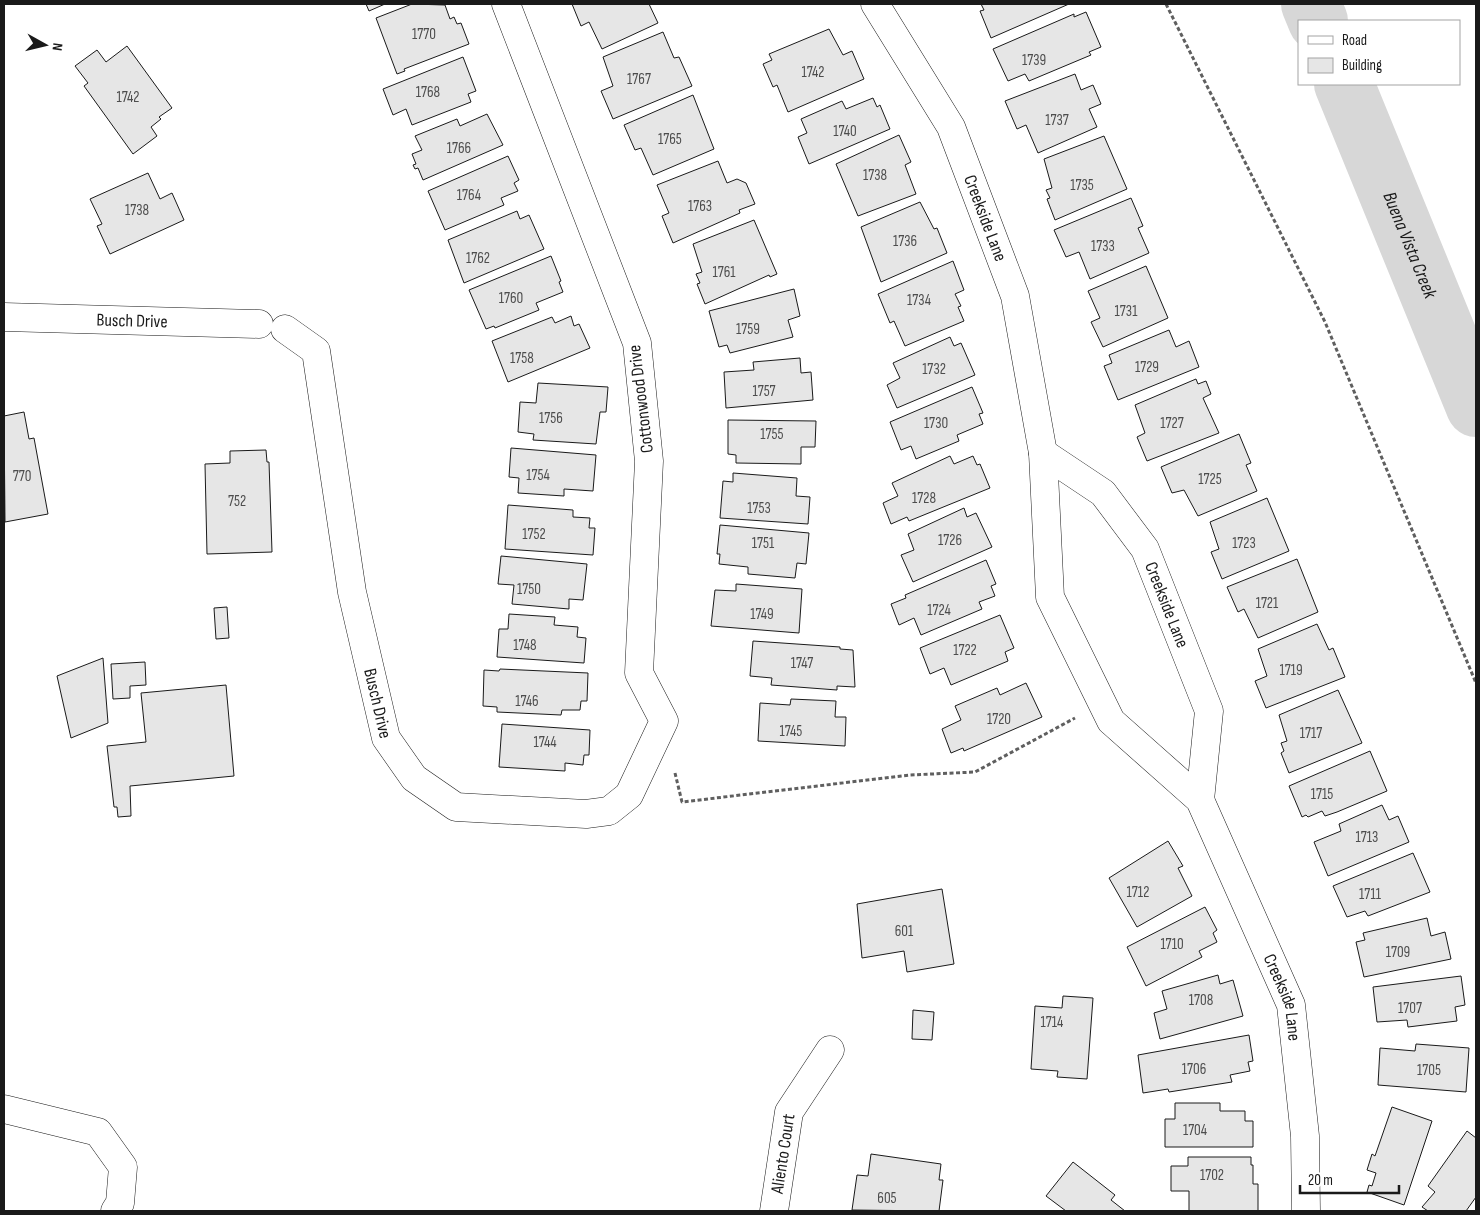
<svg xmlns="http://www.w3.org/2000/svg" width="1480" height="1215" font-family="'Sofia Sans Condensed',sans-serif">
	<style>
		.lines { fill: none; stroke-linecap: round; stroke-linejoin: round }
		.river { stroke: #d7d7d7; stroke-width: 60 }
		.building { fill: #e6e6e6; stroke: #1a1a1a }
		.minor-casing { stroke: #1a1a1a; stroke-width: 29 }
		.path { stroke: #5f5f5f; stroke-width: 3; stroke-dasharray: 4 2.5; stroke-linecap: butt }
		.minor { stroke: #fff; stroke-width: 28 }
		.labels { text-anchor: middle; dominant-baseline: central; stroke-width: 4; stroke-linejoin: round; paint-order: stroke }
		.number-label { font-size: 15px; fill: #4d4d4d }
		.street-label { font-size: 18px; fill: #1a1a1a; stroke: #fff }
		.water-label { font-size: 19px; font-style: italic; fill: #1a1a1a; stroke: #fff }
	</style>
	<rect width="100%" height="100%" fill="#fff"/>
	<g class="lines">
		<g class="river">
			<path d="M1311,4L1318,21"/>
			<path id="s1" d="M1344,84L1476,407"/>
		</g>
	</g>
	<path class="building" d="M366,4H385L369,11Z
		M412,4L445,5L450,19L454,17L457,24L461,23L469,44L404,69L405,71L397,74L376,18Z
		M572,4H649L658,23L602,49L589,22L581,26Z
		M981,4H1069L991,38L980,11L984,10Z
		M1086,12L1101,47L1089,52L1091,55L1029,81L1025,74L1008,81L993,49L1074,14V17Z
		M829,29L843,55L852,51L864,79L788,112L777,85L773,87L763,64L772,60L769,54Z
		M663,32L674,58L679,57L692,86L613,119L601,91L613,86L603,57Z
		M127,46L172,108L159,117L161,119L151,127L157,136L133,154L84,86L88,83L75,66L97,50L106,62Z
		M463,57L476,91L468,94L471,102L412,125L406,109L393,115L383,89Z
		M1075,74L1081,90L1093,85L1101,104L1089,109L1097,127L1038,153L1026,125L1017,129L1005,101Z
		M693,95L714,149L653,175L641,148L635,150L624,125Z
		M873,98L877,107L880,105L890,129L809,164L798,137L807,133L801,119L842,101L846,109Z
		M487,114L503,145L423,180L418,168L415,169L413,165L416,164L412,154L422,150L415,136L457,119L460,126Z
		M899,135L911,162L905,165L916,194L858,216L836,164Z
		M1104,136L1127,189L1055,220L1047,199L1050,198L1046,190L1052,188L1044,159Z
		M508,156L519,180L514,183L518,191L501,198L504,205L445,230L428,191Z
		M718,161L727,183L737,179L746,183L755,204L739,210L740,213L673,243L662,216L669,213L657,185Z
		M148,173L160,199L172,193L184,220L110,254L97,226L102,224L90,199Z
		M1131,198L1143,226L1138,228L1149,253L1090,279L1079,252L1066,257L1054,230Z
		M920,202L934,229L937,228L947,253L881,282L861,227Z
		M517,211L520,219L529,215L544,249L464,283L448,240Z
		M754,220L777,274L770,277L769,275L705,304L697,284L700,283L696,274L702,272L693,244Z
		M551,256L561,281L559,282L563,292L536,303L539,310L495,328L494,326L486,329L469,290Z
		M953,261L964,290L955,294L961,306L958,307L964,321L905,346L894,321L890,323L878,294Z
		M1146,266L1168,318L1103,347L1091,322L1100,318L1088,291Z
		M794,289L800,316L788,320L793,337L730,353L727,345L719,347L709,311Z
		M571,316L574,326L579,324L590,348L508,382L492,341L552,317L555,323Z
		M1169,330L1176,347L1189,341L1199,367L1118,400L1104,366L1112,363L1109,355Z
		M950,337L954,346L961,343L975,375L897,408L887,385L900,378L893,363Z
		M800,358L801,373L811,372L813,400L726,408L724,372L754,370L753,362Z
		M1196,379L1198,384L1206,381L1211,394L1203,398L1219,433L1147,461L1137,437L1145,433L1135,405Z
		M538,383L608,387L606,412H600L596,444L533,440L534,434L518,432L520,402L536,403Z
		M972,387L983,413L979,414L983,424L957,435L959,441L916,459L911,446L901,450L890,422Z
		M24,412L29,439L34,438L48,514L5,522L4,416Z
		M728,420L816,421L815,447H801V464L736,463V455L728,454Z
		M1239,434L1251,463L1246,465L1257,491L1198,516L1184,490L1172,493L1161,467Z
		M511,448L596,455L593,491L564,489V496L518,493L519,478L509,477Z
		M266,450L267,462H269L272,552L207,554L205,464L230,463V451Z
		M950,456L954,464L973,456L977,465L980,464L990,488L909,521L907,517L891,524L883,503L898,496L892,483Z
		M733,473L797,478L796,496L810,497L808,524L720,518L723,481L733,482Z
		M1267,498L1289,551L1222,579L1211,552L1219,549L1210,522Z
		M508,505L573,510V517L590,518L589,528H595L593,555L505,549Z
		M964,508L967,517L976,513L992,547L913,582L901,555L914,550L908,534Z
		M720,525L809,533L806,564L797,563L795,578L748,574V567L719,564L720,554H717Z
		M501,556L587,564L583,600L569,599V609L512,604L514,585L498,584Z
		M1297,559L1318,612L1258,638L1244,609L1238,612L1227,587Z
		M986,560L996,584L991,586L995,596L979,602L982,609L921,635L914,618L899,625L891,604L906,598L905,595Z
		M736,584L802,589L799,633L711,626L715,590L736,591Z
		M227,607L229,638L216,639L214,608Z
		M509,614L555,617L554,625L578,627L577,637L586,638L584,663L497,657L499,629H508Z
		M1000,615L1014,648L1005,652L1008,661L951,685L944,668L930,674L920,648Z
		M1317,624L1329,650L1333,648L1345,677L1266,708L1255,681L1267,676L1258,649Z
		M753,641L840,647V649L853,650L855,687L837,686V690L771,685L772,678L750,676Z
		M103,658L108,723L71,738L57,676Z
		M145,662L146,685L130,686V698L113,699L111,664Z
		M500,669L588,673L587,701H581L580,710H562L561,715L497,712V707L483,706L484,670L499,671Z
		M1026,683L1042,717L964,751L963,748L951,753L942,729L961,720L955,706L997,688L1000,695Z
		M226,685L234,776L130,786L131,816L118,817L117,807H114L107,746L146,742L141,693Z
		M1338,690L1362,743L1289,773L1281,753L1284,751L1281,743L1287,741L1279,715Z
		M791,699L836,701L835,717H846L845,746L758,741L760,703L790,705Z
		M502,724L590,730L589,755H584L583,765L565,763V771L499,767Z
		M1370,751L1387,791L1337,812L1325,816L1322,811L1308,817L1306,815L1302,817L1289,786Z
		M1382,805L1389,820L1398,816L1409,842L1328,876L1314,842L1341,831L1339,824Z
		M1168,841L1183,866L1178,868L1192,896L1137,927L1109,878Z
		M1413,853L1430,892L1368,916L1365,911L1347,917L1333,886Z
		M942,889L954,964L907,972L904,951L862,958L857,904Z
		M1205,907L1217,930L1213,933L1217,942L1199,951L1202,957L1146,986L1127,947Z
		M1427,918L1431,936L1445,932L1451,959L1364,977L1356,942L1365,940L1363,933Z
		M1218,975L1220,984L1233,980L1243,1016L1160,1039L1154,1013L1167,1009L1162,991Z
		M1461,976L1465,1005L1455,1007L1457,1021L1408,1027L1407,1020L1377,1022L1373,987Z
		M1063,996L1093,998L1087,1079L1057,1077L1058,1071L1031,1069L1035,1006L1062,1008Z
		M913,1010L934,1012L932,1040L912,1039Z
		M1249,1035L1253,1061L1248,1062L1250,1071L1230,1075L1232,1082L1169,1092L1168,1089L1143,1093L1138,1055Z
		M1416,1044L1469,1048L1466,1092L1378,1085L1380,1048L1415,1051Z
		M1175,1103H1220V1111H1245V1121H1253V1147H1165V1119H1175Z
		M1392,1107L1432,1121L1404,1205L1367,1192L1369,1185L1372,1186L1376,1173L1367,1170L1372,1154L1375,1156Z
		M1467,1131L1476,1138V1197L1466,1211H1428L1422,1207L1435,1192L1428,1186Z
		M871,1154L941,1164L939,1180H943L939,1211L852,1210L857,1175L868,1176Z
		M1188,1157H1251V1165H1253V1184H1258V1211H1189V1191H1171V1166H1188Z
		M1073,1162L1115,1195L1111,1200L1125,1211H1066L1046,1196Z"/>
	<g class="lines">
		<g class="minor-casing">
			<g id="minor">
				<path id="s2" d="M875,4L951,127L1015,296L1043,453L1050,597L1111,721L1200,800L1291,1005L1305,1136L1306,1211"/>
				<path id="s3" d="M4,317L259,324"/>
				<path id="s4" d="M285,329L316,351L352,592L386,738L414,778L456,807L586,814L609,811L629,795L664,721L639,673L649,461L637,343L506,4"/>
				<path id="s5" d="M1043,453L1103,493L1145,549L1209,711L1200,800"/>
				<path d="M4,1109L98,1132L123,1167L120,1203L115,1211"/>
				<path id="s6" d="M774,1211L789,1112L830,1050"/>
			</g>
		</g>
		<path class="path" d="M1166,4L1325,322L1476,683
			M675,773L682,802L910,775L975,772L1075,718"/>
		<use href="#minor" class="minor"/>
	</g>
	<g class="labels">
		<g class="number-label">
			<text x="424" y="34">1770</text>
			<text x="1034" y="60">1739</text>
			<text x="813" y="72">1742</text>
			<text x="639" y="79">1767</text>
			<text x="428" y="92">1768</text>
			<text x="128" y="97">1742</text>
			<text x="1057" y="120">1737</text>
			<text x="845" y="131">1740</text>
			<text x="670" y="139">1765</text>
			<text x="459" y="148">1766</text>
			<text x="875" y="175">1738</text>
			<text x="1082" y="185">1735</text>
			<text x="469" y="195">1764</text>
			<text x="700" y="206">1763</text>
			<text x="137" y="210">1738</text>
			<text x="905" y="241">1736</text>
			<text x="1103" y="246">1733</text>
			<text x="478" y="258">1762</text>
			<text x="724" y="272">1761</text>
			<text x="511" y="298">1760</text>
			<text x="919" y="300">1734</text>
			<text x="1126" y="311">1731</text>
			<text x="748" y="329">1759</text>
			<text x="522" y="358">1758</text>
			<text x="1147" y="367">1729</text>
			<text x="934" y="369">1732</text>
			<text x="764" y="391">1757</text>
			<text x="551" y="418">1756</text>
			<text x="936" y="423">1730</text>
			<text x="1172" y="423">1727</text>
			<text x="772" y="434">1755</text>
			<text x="538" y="475">1754</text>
			<text x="22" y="476">770</text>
			<text x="1210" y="479">1725</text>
			<text x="924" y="498">1728</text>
			<text x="237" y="501">752</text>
			<text x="759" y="508">1753</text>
			<text x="534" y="534">1752</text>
			<text x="950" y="540">1726</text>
			<text x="763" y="543">1751</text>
			<text x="1244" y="543">1723</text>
			<text x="529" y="589">1750</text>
			<text x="1267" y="603">1721</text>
			<text x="939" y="610">1724</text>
			<text x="762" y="614">1749</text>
			<text x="525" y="645">1748</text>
			<text x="965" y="650">1722</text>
			<text x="802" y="663">1747</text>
			<text x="1291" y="670">1719</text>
			<text x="527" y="701">1746</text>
			<text x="999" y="719">1720</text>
			<text x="791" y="731">1745</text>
			<text x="1311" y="733">1717</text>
			<text x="545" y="742">1744</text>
			<text x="1322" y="794">1715</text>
			<text x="1367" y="837">1713</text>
			<text x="1138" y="892">1712</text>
			<text x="1370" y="894">1711</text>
			<text x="904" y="931">601</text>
			<text x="1172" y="944">1710</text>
			<text x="1398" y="952">1709</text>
			<text x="1201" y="1000">1708</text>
			<text x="1410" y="1008">1707</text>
			<text x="1052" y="1022">1714</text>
			<text x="1194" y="1069">1706</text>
			<text x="1429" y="1070">1705</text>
			<text x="1195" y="1130">1704</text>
			<text x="1212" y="1175">1702</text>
			<text x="887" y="1198">605</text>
		</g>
		<g class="street-label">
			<text stroke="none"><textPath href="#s2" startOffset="242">Creekside Lane</textPath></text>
			<text stroke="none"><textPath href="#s3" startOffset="128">Busch Drive</textPath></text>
			<text transform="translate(641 399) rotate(-97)">Cottonwood Drive</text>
			<text stroke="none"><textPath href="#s5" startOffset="202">Creekside Lane</textPath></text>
			<text stroke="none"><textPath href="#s4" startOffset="396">Busch Drive</textPath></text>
			<text stroke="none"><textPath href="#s2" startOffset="1101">Creekside Lane</textPath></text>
			<text stroke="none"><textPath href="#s6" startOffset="58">Aliento Court</textPath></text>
		</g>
		<g class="water-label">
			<text stroke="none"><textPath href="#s1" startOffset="174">Buena Vista Creek</textPath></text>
		</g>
	</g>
	<rect width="1480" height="1215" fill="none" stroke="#1a1a1a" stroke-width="10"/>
	<rect x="1298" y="20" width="162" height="65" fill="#ffffff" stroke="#a3a3a3"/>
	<rect x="1308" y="36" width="25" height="8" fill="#ffffff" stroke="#a3a3a3"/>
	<text x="1342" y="45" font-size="15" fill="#1a1a1a">Road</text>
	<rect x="1308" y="58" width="25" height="15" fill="#e6e6e6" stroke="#a3a3a3"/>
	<text x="1342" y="70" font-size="15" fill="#1a1a1a">Building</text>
	<g transform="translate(45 45) rotate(98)" stroke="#ffffff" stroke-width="4" paint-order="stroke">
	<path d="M0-4L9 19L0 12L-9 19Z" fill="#1a1a1a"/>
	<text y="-8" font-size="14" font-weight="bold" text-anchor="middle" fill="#1a1a1a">N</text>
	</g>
	<path d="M1300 1185v8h99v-8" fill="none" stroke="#1a1a1a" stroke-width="2.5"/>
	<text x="1308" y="1185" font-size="15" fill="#1a1a1a" stroke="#ffffff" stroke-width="4" paint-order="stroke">20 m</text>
</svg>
